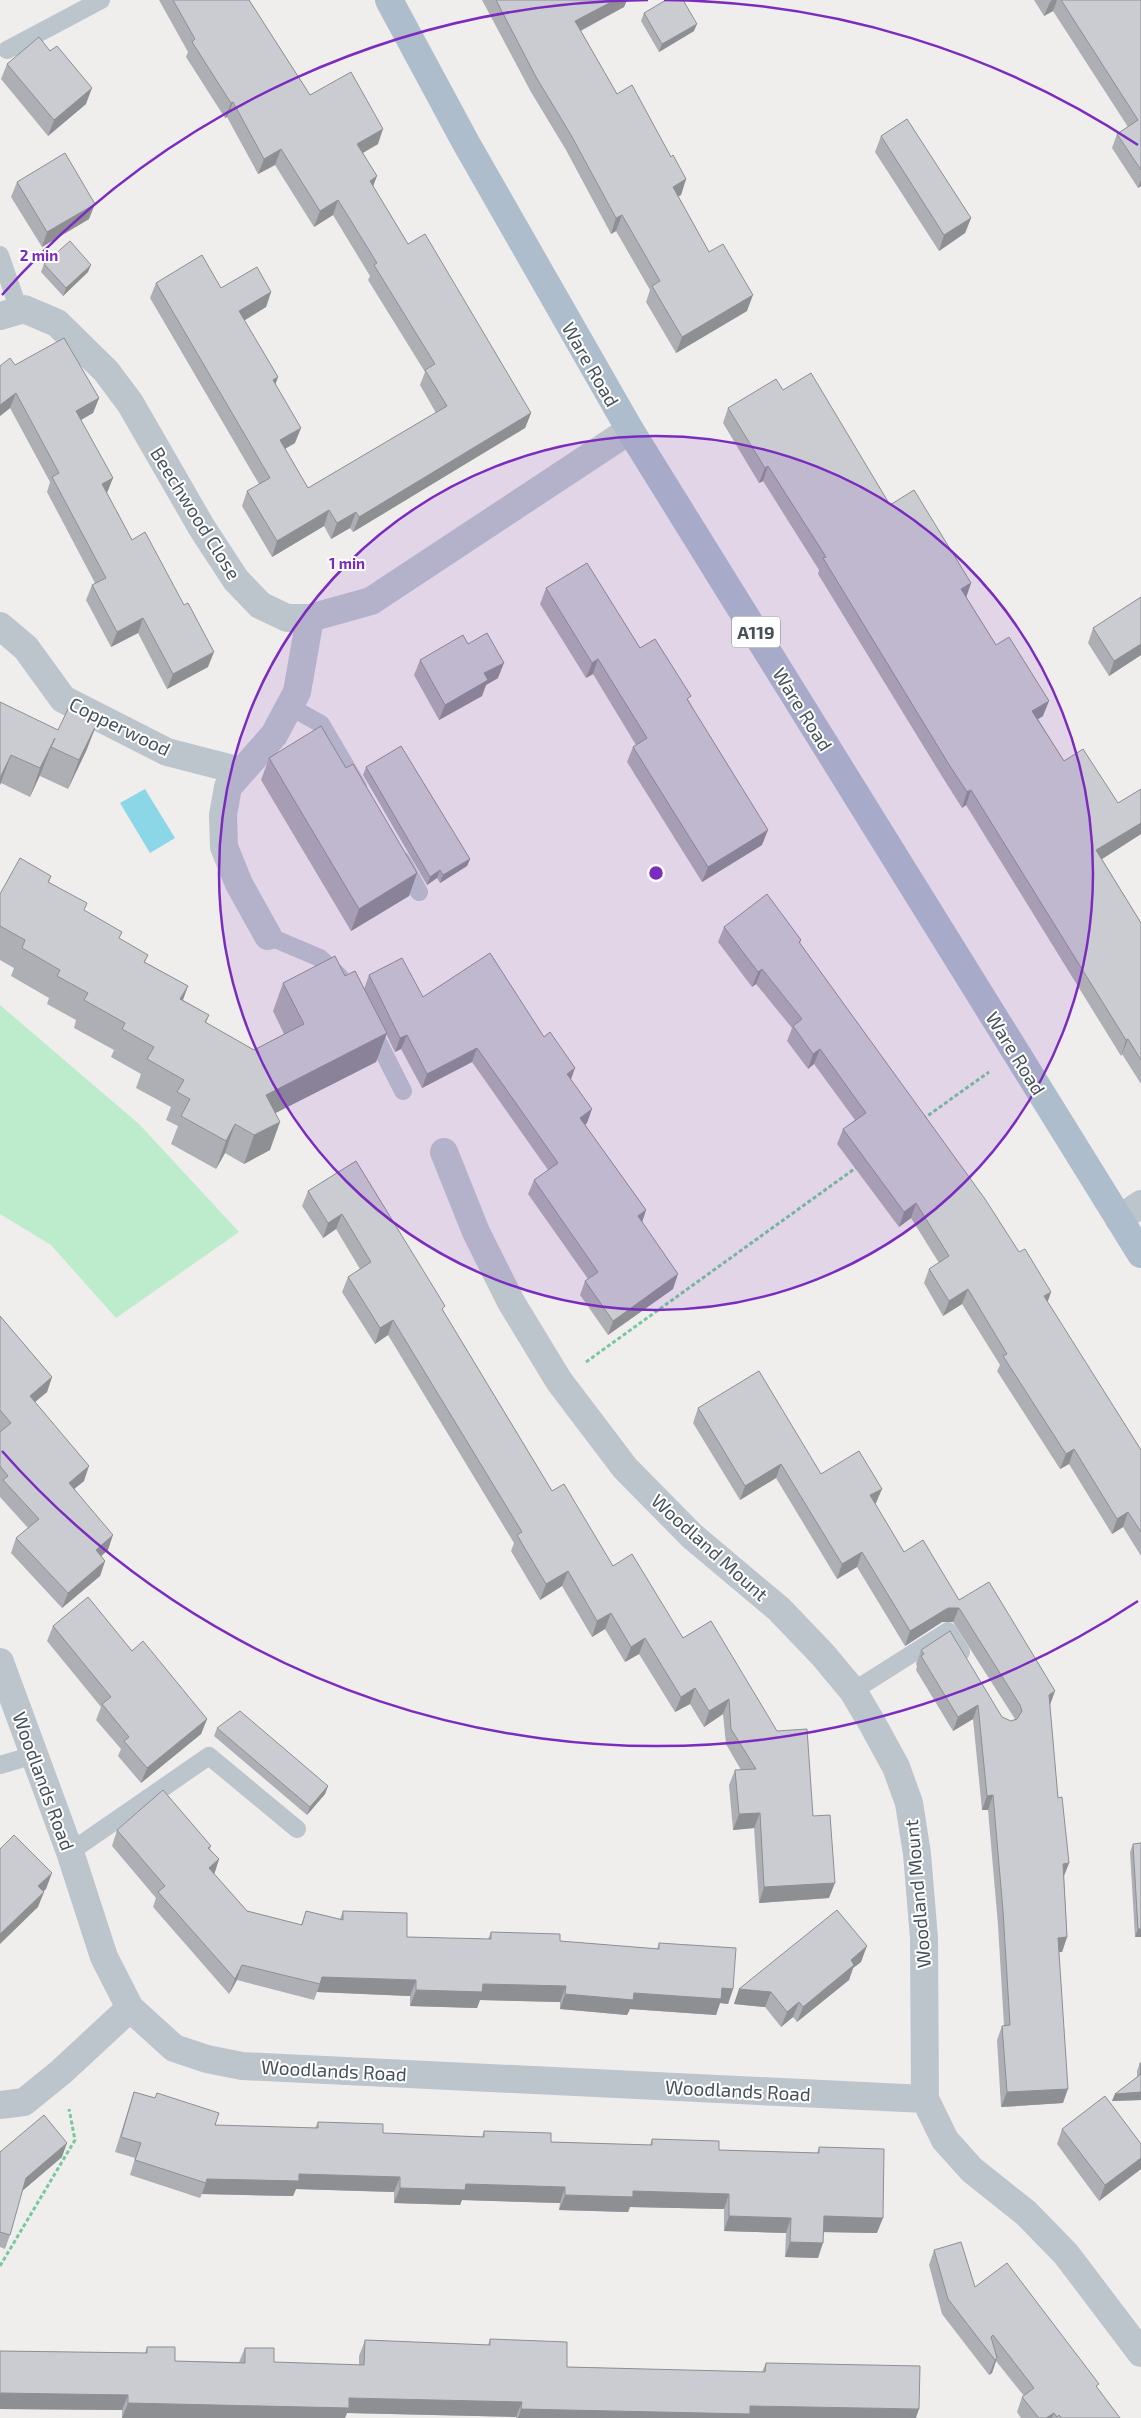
<svg xmlns="http://www.w3.org/2000/svg" width="1141" height="2418" font-family="'Exo 2',sans-serif">
	<style>
		.green { fill: #bdeccd }
		.water { fill: #8bd7e7 }
		.lines { fill: none; stroke-linecap: round; stroke-linejoin: round }
		.path { stroke: #76c89d; stroke-width: 3; stroke-dasharray: 4 2.5; stroke-linecap: butt }
		.lane { stroke: #bcc5cc; stroke-width: 18 }
		.street { stroke: #bcc5cc; stroke-width: 28 }
		.primary { stroke: #aebdcb; stroke-width: 28 }
		.wall { fill: #aeafb5 }
		.shaded-wall { fill: #8d8f93 }
		.building { fill: #caccd2; stroke: #8d8f93 }
		.ring { fill: none; stroke: #7b2cbf; stroke-width: 2.5 }
		.labels { text-anchor: middle; dominant-baseline: central; stroke-width: 4; stroke-linejoin: round; paint-order: stroke }
		.shield { fill: #fff; stroke: #7e858b; stroke-width: 1 }
		.shield-label { font-size: 18px; font-weight: bold; fill: #465159 }
		.street-label { font-size: 19px; fill: #465159; stroke: #fff }
		.centre { fill: #7b2cbf; stroke: #fff; stroke-width: 2.5 }
		.ring-label { font-size: 15px; text-anchor: middle; font-weight: bold; fill: #7b2cbf; stroke: #fff; stroke-width: 4; stroke-linejoin: round; paint-order: stroke }
	</style>
	<rect width="100%" height="100%" fill="#f0eded"/>
	<path class="green" d="M0,1005L139,1124L239,1232L116,1318L51,1245L0,1214Z"/>
	<path class="water" d="M145,789L175,838L150,853L120,803Z"/>
	<g class="lines">
		<path class="path" d="M923,1119L989,1072
			M586,1362L857,1167
			M0,2266L75,2140L69,2109"/>
		<path class="lane" d="M7,50L101,0
			M0,255L19,310
			M289,706L321,724L358,787
			M402,861L419,892
			M268,936L320,958L340,977
			M370,1026L403,1091
			M853,1691L948,1631L961,1652
			M0,1765L34,1755
			M70,1852L209,1756L297,1829"/>
		<path class="street" d="M0,316L24,309L57,323L106,371L130,403L202,528L236,580L260,605L287,618H310L371,601L630,430
			M0,626L26,648L63,699L167,752L241,771
			M268,936L239,884L224,847L223,815L228,787L274,735L297,692L310,618
			M444,1152L476,1232L511,1302L559,1381L625,1468L692,1536L779,1609L823,1655L853,1691L872,1723L896,1767L909,1803L917,1854L924,1938L925,2099L945,2140L972,2170L1026,2213L1066,2254L1141,2353
			M1119,1219L1141,1204
			M0,1662L70,1852L104,1957L130,2008L174,2048L207,2059L242,2066L925,2099
			M0,2105L24,2102L61,2072L130,2008"/>
		<path class="primary" d="M389,0L466,143L630,430L1141,1254"/>
	</g>
	<path class="wall" d="M159,0H249L310,95L378,144L363,153L373,186L408,244L531,413L525,428L353,532L350,528L331,539L324,526L272,557L242,506L247,491L259,484L150,298L156,283L271,292L266,307L244,320L278,377L275,385L295,443L285,449L308,488L436,413L420,385L425,372L368,280L370,276L333,215L314,227L275,165L258,174L227,117L225,118L186,57L188,52Z
		M482,0H627L624,7L581,31L617,94L671,157L686,179L681,195L678,196L709,252L747,311L676,353L646,302L650,290L616,231L611,234L566,150L531,92Z
		M1034,0H1141V186L1138,188L1112,148L1117,134L1128,127L1053,11L1044,16Z
		M644,13L694,31L659,52L641,21Z
		M7,64L86,104L48,136L1,79Z
		M881,136L971,218L965,233L939,251L875,152Z
		M17,182L89,219L42,247L11,197Z
		M44,264L88,272L63,296L41,272Z
		M15,365L99,398L93,413L81,420L107,493L132,540L208,667L167,689L138,633L111,647L86,600L92,585L95,583L47,492L50,482L10,408L0,416V366Z
		M783,390L890,505L971,583L966,597L996,645L1043,716L1038,719L1064,761L1118,803L1141,789V834L1102,859L1141,923V1084L1122,1054L1121,1056L966,805L962,808L943,778L818,574L819,570L763,481L759,483L723,423L728,408Z
		M546,588L640,648L689,701L762,845L702,882L627,762L633,747L636,745L593,674L586,678L540,604Z
		M1141,597V655L1109,676L1088,643L1093,628Z
		M468,644L498,678L486,685L482,696L439,720L414,675L420,660Z
		M0,702L87,749L68,789L40,776L41,773L30,797L1,783L0,785Z
		M269,758L346,768L417,873L409,896L351,931L261,780Z
		M366,767L470,859L467,866L440,883L437,878L427,885L363,775Z
		M51,876L49,882L120,939L148,955L145,962L188,986L183,1000L209,1015L206,1023L254,1050L284,1034L273,1011L283,983L345,976L364,989L369,975L423,997L571,1079L587,1123L585,1125L646,1210L642,1222L673,1289L608,1335L580,1295L585,1281L588,1279L528,1194L534,1180L548,1170L472,1062L422,1088L401,1049L395,1052L386,1034L376,1062L275,1113L270,1150L244,1164L225,1153L216,1169L171,1144L178,1126L166,1120L171,1107L136,1088L141,1074L111,1057L114,1050L74,1028L76,1020L47,1004L49,998L11,976L14,968L0,960V894Z
		M724,927L801,940L800,943L1019,1252L1051,1292L1047,1302L1141,1450V1556L1123,1527L1112,1534L1069,1464L1060,1469L997,1371L1000,1365L962,1304L943,1316L924,1283L929,1269L939,1263L911,1218L899,1227L837,1144L843,1129L855,1120L814,1064L808,1069L787,1041L792,1028L756,984L752,987L718,942Z
		M356,1161L444,1312L552,1491L613,1566L683,1638L711,1621L813,1816L829,1898L759,1903L754,1828L733,1830L729,1785L735,1770H741L726,1744L723,1714L704,1727L690,1704L675,1712L639,1654L625,1662L605,1629L592,1637L562,1586L540,1600L511,1551L514,1543L388,1335L375,1344L342,1292L348,1277L360,1269L336,1229L323,1238L302,1206L308,1191Z
		M0,1316L52,1377L47,1392L35,1402L84,1481L74,1489L108,1550L101,1556L105,1561L100,1576L62,1608L11,1553L16,1538L28,1528L0,1497Z
		M698,1408L876,1503L875,1504L904,1552L959,1600L1050,1705L1058,1798L1069,1863L1064,1876L1067,1937L1062,1952H1059L1063,2103L1001,2107L997,2040L1002,2026H1004L998,1925L988,1810H982L973,1719L953,1731L916,1670L917,1666L916,1664L921,1650L1002,1717L1011,1721L1015,1719L953,1622H942L905,1646L857,1567L837,1579L776,1478L740,1500L693,1423Z
		M53,1626L132,1651L207,1719L201,1734L141,1783L118,1756L121,1749L96,1720L101,1707L47,1641Z
		M217,1728L328,1786L325,1794L307,1815L214,1736Z
		M117,1830L211,1846L210,1849L219,1859L214,1874L247,1911L301,1925L306,1911L340,1919L343,1911L407,1937L488,1939L491,1932L560,1941L657,1949L659,1943L733,1989L728,2004L720,2003L716,2015L630,2009L627,2015L560,2009V2002L480,2000L477,2008L410,2006V1996L317,1992L314,2000L237,1980L229,1994L153,1907L156,1898L112,1846Z
		M1133,1844L1141,1937H1135L1130,1852Z
		M861,1962L853,1968L849,1980L797,2022L793,2017L781,2027L765,2007L734,2004L739,1989Z
		M1140,2063H1141V2100L1112,2101L1115,2094L1137,2077V2071Z
		M134,2092L155,2098L157,2093L215,2125L315,2128L318,2122L383,2133L482,2137L484,2131L551,2142L650,2145L652,2139L719,2150L817,2153L819,2147L877,2233L824,2232L818,2258L785,2257L786,2233L724,2231V2209L630,2207L628,2212L559,2210L560,2203L462,2200L460,2205L394,2203V2192L296,2189L293,2196L202,2194L200,2198L130,2175L135,2158L115,2152L129,2107Z
		M1062,2129L1141,2144V2169L1099,2201L1057,2144Z
		M0,2152L62,2157L22,2191L10,2235L5,2249L0,2247Z
		M934,2250L975,2287L1097,2388L1120,2418H1021L1017,2412L1022,2397L1024,2396L996,2361L992,2373L989,2375L942,2314L929,2265Z
		M490,2339L567,2367L762,2372L766,2363L916,2418H516V2417L347,2413L345,2418H122V2410L0,2409V2351L145,2353L147,2347L175,2361L239,2362L245,2348L274,2362L359,2365V2356L365,2340L488,2345Z"/>
	<path class="shaded-wall" d="M615,0H627L624,7L570,36L575,21Z
		M1052,0H1057L1053,11L1044,16L1050,2Z
		M697,24L694,31L659,52L662,44Z
		M92,88L86,104L48,136L54,120Z
		M233,102L227,117L225,118L231,103Z
		M383,129L378,144L352,159L357,144Z
		M281,149L275,165L258,174L264,159Z
		M377,176L371,192L370,181Z
		M686,179L681,195L667,202L673,187Z
		M1141,180V186L1138,188Z
		M338,200L333,215L314,227L320,211Z
		M95,204L89,219L42,247L47,232Z
		M622,215L616,231L611,234L616,218Z
		M971,218L965,233L939,251L944,235Z
		M91,265L88,272L63,296L66,288Z
		M271,292L266,307L234,327L239,311Z
		M753,295L747,311L676,353L682,337Z
		M278,377L272,393L273,380Z
		M16,393L10,408L0,416V405Z
		M99,398L93,413L70,426L76,411Z
		M531,413L525,428L353,532L359,517Z
		M301,428L295,443L274,455L280,440Z
		M768,466L763,481L759,483L765,468Z
		M113,478L107,493L102,484Z
		M329,510L324,526L272,557L277,541Z
		M356,512L350,528L331,539L337,523Z
		M971,583L966,598L961,589Z
		M143,618L138,633L111,647L117,632Z
		M1141,644V655L1109,676L1114,661Z
		M214,652L208,667L167,689L173,674Z
		M598,659L593,674L586,678L592,663Z
		M504,663L498,678L486,685L482,696L439,720L445,705L484,673Z
		M1049,701L1043,716L1027,726L1032,711Z
		M98,721L87,749L68,789L79,760Z
		M51,747L41,773L30,797L40,768Z
		M11,755L0,785V778Z
		M971,790L966,805L962,808L967,792Z
		M1141,823V834L1091,866L1096,850Z
		M768,830L762,845L702,882L708,867Z
		M470,859L467,866L440,883L443,875Z
		M440,870L437,878L427,885L430,877Z
		M417,873L409,896L351,931L359,909Z
		M762,969L756,984L752,987L758,972Z
		M188,986L177,1015L180,999Z
		M387,1033L376,1062L256,1123L266,1095Z
		M407,1035L401,1049L395,1052L400,1038Z
		M1128,1039L1122,1054L1121,1056L1126,1040Z
		M477,1048L472,1062L422,1088L427,1074Z
		M820,1049L814,1064L808,1069L813,1054Z
		M575,1068L570,1082L567,1074Z
		M592,1109L587,1123L575,1132L580,1118Z
		M280,1122L270,1150L244,1164L254,1135Z
		M235,1124L225,1153L216,1169L226,1141Z
		M916,1203L911,1218L899,1227L904,1212Z
		M646,1210L641,1225L638,1216Z
		M342,1214L336,1229L323,1238L328,1223Z
		M678,1274L673,1289L608,1335L613,1321Z
		M968,1289L962,1304L943,1316L949,1301Z
		M1051,1292L1046,1307L1044,1296Z
		M393,1320L388,1335L375,1344L380,1328Z
		M52,1377L47,1392L24,1411L30,1396Z
		M1074,1449L1069,1464L1060,1469L1066,1454Z
		M781,1464L776,1478L740,1500L745,1486Z
		M89,1466L84,1481L63,1498L69,1483Z
		M882,1489L876,1503L865,1510L870,1495Z
		M1128,1512L1123,1527L1112,1534L1117,1519Z
		M113,1535L108,1550L91,1565L96,1550Z
		M862,1552L857,1567L837,1579L842,1564Z
		M105,1561L100,1576L62,1608L68,1593Z
		M568,1571L562,1586L540,1600L546,1584Z
		M948,1608H959L953,1622H942L905,1646L910,1631Z
		M611,1613L605,1629L592,1637L597,1621Z
		M645,1638L639,1654L625,1662L631,1647Z
		M695,1688L690,1704L675,1712L681,1697Z
		M1055,1691L1050,1705L1044,1709L1049,1695Z
		M729,1699L723,1714L704,1727L709,1711Z
		M978,1705L973,1719L953,1731L958,1717Z
		M207,1719L201,1734L141,1783L147,1768Z
		M328,1786L325,1794L307,1815L310,1807Z
		M993,1795L988,1810H982L987,1796Z
		M760,1813L754,1828L733,1830L739,1814Z
		M219,1859L214,1875L209,1868Z
		M1069,1863L1063,1878V1864Z
		M52,1873L46,1889L33,1902L38,1886Z
		M835,1883L829,1898L759,1903L764,1887Z
		M44,1892L38,1907L0,1944V1934Z
		M1138,1929H1141V1937H1135Z
		M1067,1937L1062,1952H1053L1058,1938Z
		M867,1946L861,1962L853,1968L849,1980L797,2022L803,2007L851,1960Z
		M242,1965L237,1980L229,1994L235,1979Z
		M322,1977L416,1980L410,1996L317,1992Z
		M483,1984L566,1986L560,2002L480,2000L477,2008L410,2006L416,1990Z
		M722,1988L733,1989L728,2004L720,2003L716,2015L630,2009L627,2015L560,2009L565,1994L634,1993Z
		M739,1989L771,1992L765,2007L734,2004Z
		M799,2002L793,2017L781,2027L787,2012Z
		M1068,2089L1063,2103L1001,2107L1007,2092Z
		M1141,2092V2100L1112,2101L1115,2094Z
		M67,2143L62,2157L21,2192L26,2178Z
		M1141,2158V2169L1099,2201L1105,2185Z
		M299,2174L400,2177L394,2192L296,2189L293,2196L202,2194L207,2179Z
		M466,2184L565,2187L560,2203L462,2200L460,2205L394,2203L400,2188Z
		M633,2191L729,2194L724,2209L630,2207L628,2212L559,2210L565,2195Z
		M729,2216L791,2218L786,2233L724,2231Z
		M824,2216L883,2218L877,2233L819,2232Z
		M790,2242L823,2243L818,2258L785,2257Z
		M997,2358L992,2373L989,2375L995,2360Z
		M0,2393L128,2395L122,2410L0,2409Z
		M349,2398L522,2402L516,2417L347,2413L345,2418H122L128,2403Z
		M750,2406L919,2409L916,2418H518L521,2409Z
		M1054,2413L1052,2418H1046Z"/>
	<path class="building" d="M173,0H249L310,95L351,72L383,129L357,144L377,176L370,181L408,244L425,234L531,413L359,517L356,512L337,523L329,510L277,541L247,491L270,478L156,283L202,255L221,288L257,267L271,292L239,311L278,377L273,380L301,428L280,440L308,488L447,406L425,370L435,364L374,265L377,263L338,200L320,211L281,149L264,159L233,102L231,103L192,42L195,39Z
		M496,0H615L575,21L617,94L632,85L671,157L673,155L686,179L673,187L709,252L723,244L753,295L682,337L652,286L660,281L622,215L616,218L571,135L536,77Z
		M666,0H683L697,24L662,44L644,13Z
		M1061,0H1141V170L1117,134L1138,120Z
		M39,37L50,51L57,46L92,88L54,120L7,64Z
		M907,119L971,218L944,235L881,136Z
		M65,153L95,204L47,232L17,182Z
		M70,241L91,265L66,288L44,264Z
		M64,338L99,398L76,411L113,478L102,484L132,540L145,532L184,605L188,603L214,652L173,674L143,618L117,632L92,585L106,578L52,477L59,473L16,393L0,405V366L10,358L15,365Z
		M811,373L890,505L914,490L971,583L961,589L996,645L1009,637L1049,701L1032,711L1064,761L1083,749L1118,803L1141,789V823L1096,850L1141,923V1060L1128,1039L1126,1040L971,790L967,792L948,763L823,558L826,557L768,466L765,468L728,408L776,379L783,390Z
		M587,563L640,648L655,639L691,696L687,699L768,830L708,867L633,747L647,738L598,659L592,663L546,588Z
		M1141,597V644L1114,661L1093,628Z
		M487,633L504,663L484,673L488,680L445,705L420,660L463,635L468,644Z
		M0,702L58,730L69,707L98,721L79,760L51,747L55,738L40,768L11,755L0,778Z
		M321,726L346,768L353,764L417,873L359,909L269,758Z
		M401,746L470,859L443,875L440,870L430,877L366,767Z
		M20,858L51,876L48,882L87,903L84,910L122,932L119,938L148,955L144,962L188,986L180,999L209,1015L205,1022L254,1050L304,1024L283,983L335,956L345,976L355,971L387,1033L266,1095L280,1122L254,1135L235,1124L226,1141L181,1116L190,1099L177,1092L184,1080L147,1059L154,1047L122,1029L125,1023L84,1000L88,993L57,976L60,970L22,948L25,940L0,926V894Z
		M767,894L801,940L799,942L812,960L985,1199L1019,1252L1025,1249L1051,1292L1044,1296L1141,1450V1532L1128,1512L1117,1519L1074,1449L1066,1454L1003,1356L1007,1354L968,1289L949,1301L929,1269L949,1256L916,1203L904,1212L843,1129L866,1113L820,1049L813,1054L793,1026L802,1019L762,969L758,972L724,927Z
		M490,953L544,1037L550,1032L575,1068L567,1074L592,1109L580,1118L646,1210L638,1216L678,1274L613,1321L585,1281L598,1272L534,1180L558,1163L477,1048L427,1074L407,1035L400,1038L369,975L402,958L423,997Z
		M356,1161L445,1306L442,1309L552,1491L564,1484L613,1566L632,1554L683,1638L711,1621L777,1731L807,1729L813,1816L830,1815L835,1883L764,1887L760,1813L739,1814L735,1770L756,1769L731,1729L729,1699L709,1711L695,1688L681,1697L645,1638L631,1647L611,1613L597,1621L568,1571L546,1584L517,1535L522,1532L393,1320L380,1328L348,1277L371,1262L342,1214L328,1223L308,1191Z
		M0,1316L52,1377L30,1396L89,1466L69,1483L113,1535L96,1550L105,1561L68,1593L16,1538L39,1519L3,1480L8,1476L0,1466V1432L11,1423L0,1410Z
		M759,1371L821,1474L859,1451L882,1489L870,1495L904,1552L923,1540L959,1600L989,1582L1055,1691L1049,1695L1058,1798L1062,1797L1069,1863L1063,1864L1067,1937L1058,1938L1068,2089L1007,2092L1002,2026L1010,2025L1003,1911L993,1795L987,1796L978,1705L958,1717L921,1656L924,1654L921,1650L950,1631L1002,1717L1011,1721L1017,1719L1022,1711L1020,1705L959,1608H948L910,1631L862,1552L842,1564L781,1464L745,1486L698,1408Z
		M88,1597L132,1651L143,1641L207,1719L147,1768L124,1741L129,1737L102,1704L111,1697L53,1626Z
		M240,1711L328,1786L310,1807L217,1728Z
		M163,1790L211,1846L208,1848L219,1859L209,1868L247,1911L302,1925L306,1911L343,1920V1911L407,1913V1937L491,1939V1932L560,1934V1941L659,1949V1943L736,1948L733,1989L722,1988L721,1999L634,1993L633,2000L565,1994L566,1986L483,1984L482,1992L416,1990V1980L322,1977L320,1984L242,1965L235,1979L158,1892L165,1886L117,1830Z
		M14,1835L52,1873L38,1886L44,1892L0,1934V1849Z
		M1141,1843V1929H1138L1133,1844Z
		M837,1910L867,1946L851,1960L854,1965L803,2007L799,2002L787,2012L771,1992L739,1989Z
		M1140,2063H1141V2092L1115,2094L1141,2074Z
		M134,2092L155,2098L157,2093L219,2113L215,2125L318,2128V2122L383,2124V2133L484,2137V2131L551,2133V2142L652,2145V2139L719,2141V2150L819,2153V2147L884,2149L883,2218L824,2216L823,2243L790,2242L791,2218L729,2216V2194L633,2191V2197L565,2195V2187L466,2184L465,2190L400,2188V2177L299,2174V2181L207,2179L206,2183L135,2160L141,2143L121,2137Z
		M1105,2096L1141,2144V2158L1105,2185L1062,2129Z
		M44,2115L67,2143L26,2178L10,2235L0,2232V2152Z
		M961,2242L975,2287L1007,2263L1099,2384L1096,2386L1120,2418H1062L1059,2415L1057,2417L1054,2413L1046,2418H1039L1022,2397L1034,2388L993,2335L991,2337L997,2358L995,2360L948,2299L934,2250Z
		M490,2339L567,2342V2367L765,2372L766,2363L920,2366L919,2409L750,2406V2414L566,2410L521,2409L522,2402L349,2398V2408L128,2403V2395L0,2393V2351L147,2353V2347H175V2361L245,2363V2348H274V2362L364,2365L365,2340L490,2345Z"/>
	<circle cx="656" cy="873" r="437" fill="#7b2cbf" fill-opacity=".12"/>
	<g class="ring">
		<circle cx="656" cy="873" r="437"/>
		<path d="M1138 1601A873 873 0 0 1 2 1451M2 295A873 873 0 0 1 648 0M664 0A873 873 0 0 1 1138 145"/>
	</g>
	<g class="labels">
		<rect class="shield" x="732" y="616.5" width="48" height="31" rx="4"/>
		<g class="shield-label">
			<text x="756" y="632">A119</text>
		</g>
		<g class="street-label">
			<text transform="translate(591 364) rotate(60)">Ware Road</text>
			<text transform="translate(196 513) rotate(58)">Beechwood Close</text>
			<text transform="translate(803 709) rotate(58)">Ware Road</text>
			<text transform="translate(120 726) rotate(26)">Copperwood</text>
			<text transform="translate(1016 1053) rotate(58)">Ware Road</text>
			<text transform="translate(710 1547) rotate(42)">Woodland Mount</text>
			<text transform="translate(44 1781) rotate(70)">Woodlands Road</text>
			<text transform="translate(917 1894) rotate(-95)">Woodland Mount</text>
			<text transform="translate(334 2070) rotate(3)">Woodlands Road</text>
			<text transform="translate(738 2090) rotate(3)">Woodlands Road</text>
		</g>
	</g>
	<circle cx="656" cy="873" r="8" class="centre"/>
	<g class="ring-label">
		<text x="39" y="261">2 min</text>
		<text x="347" y="569">1 min</text>
	</g>
</svg>
